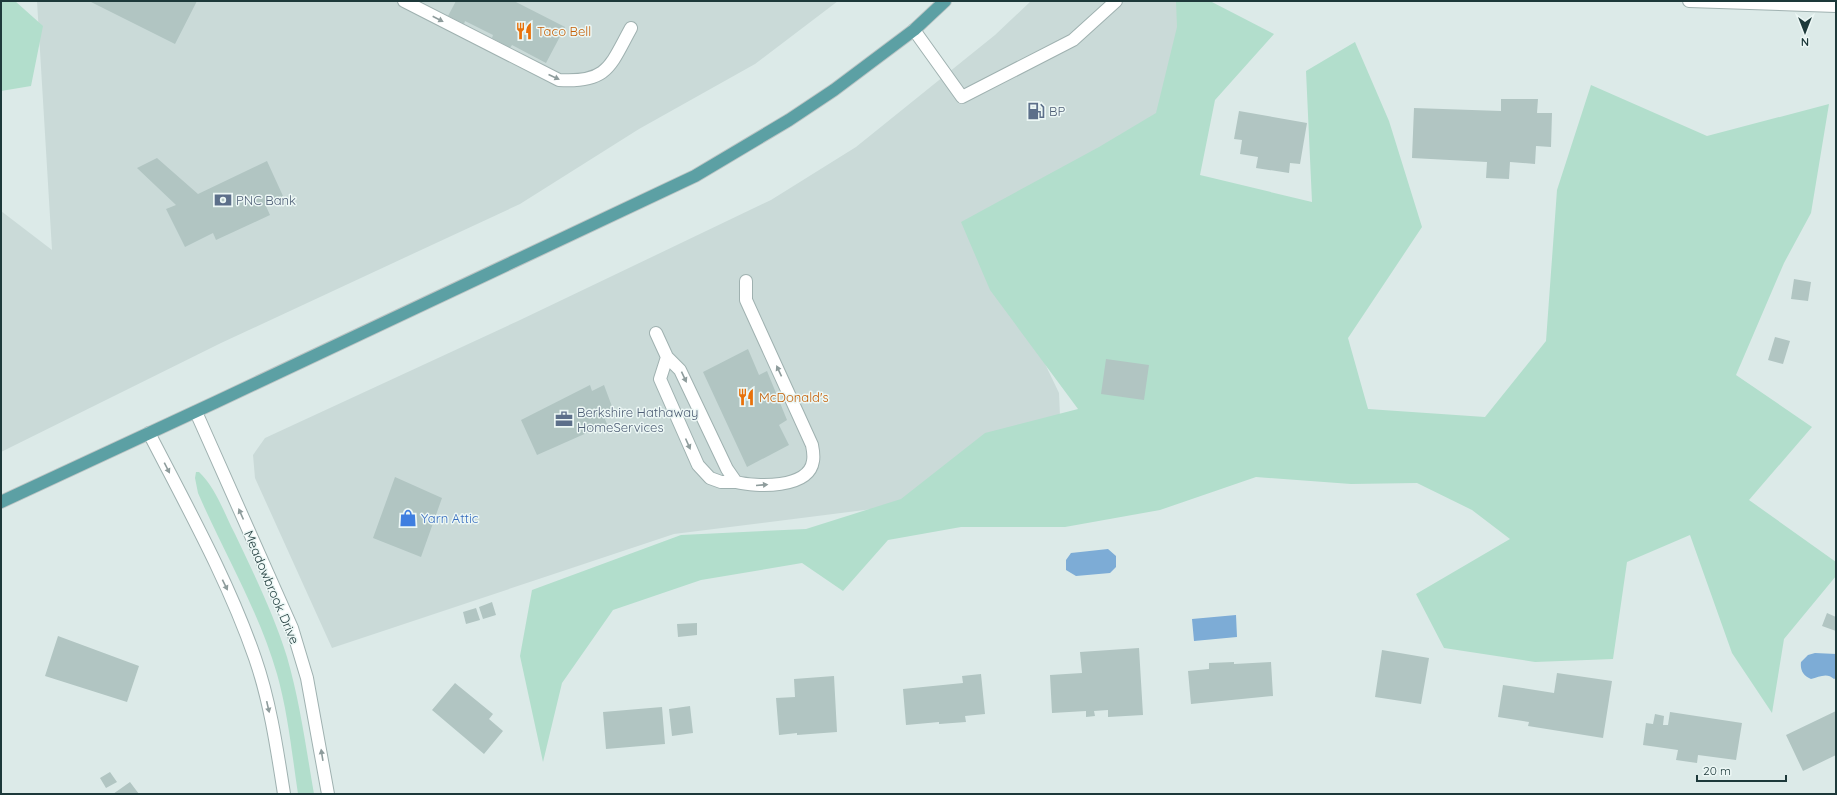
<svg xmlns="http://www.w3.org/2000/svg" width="1837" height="795" font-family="Quicksand,sans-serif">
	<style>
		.built { fill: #cadad8 }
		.green { fill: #b2decc }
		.water { fill: #7dacd6 }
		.building { fill: #b1c5c2 }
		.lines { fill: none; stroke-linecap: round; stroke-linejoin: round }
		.service-casing { stroke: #9fb1b0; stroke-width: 14 }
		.minor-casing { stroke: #9fb1b0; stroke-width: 14 }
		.tertiary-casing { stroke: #9fb1b0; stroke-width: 14 }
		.primary-casing { stroke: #bbc4c4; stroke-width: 14 }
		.service { stroke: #fff; stroke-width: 12 }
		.minor { stroke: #fff; stroke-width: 12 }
		.tertiary { stroke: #fff; stroke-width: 12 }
		.primary { stroke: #5ca0a4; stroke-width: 12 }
		.oneway { fill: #8e9c9c }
		.labels { text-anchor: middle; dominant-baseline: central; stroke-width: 3; stroke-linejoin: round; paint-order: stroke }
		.food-label { font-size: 13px; fill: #c56008; stroke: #ecf7f5; text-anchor: start }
		.service-label { font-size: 13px; fill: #4e5e75; stroke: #ecf7f5; text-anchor: start }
		.shop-label { font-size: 13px; fill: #366cbe; stroke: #ecf7f5; text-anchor: start }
		.street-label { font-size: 13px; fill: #1d393a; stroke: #ecf7f5 }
	</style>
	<rect width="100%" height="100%" fill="#dceae8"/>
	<path class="built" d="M37,1H838L755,64L639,129L520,204L221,343L1,452V211L52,250Z
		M1031,1H1192L1169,119L978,224L1059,393L1063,485L674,534L332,648L255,478L253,455L265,438L518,321L771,200L856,147L995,35Z"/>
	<path class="green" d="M1,1H15L43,26L31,86L1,91Z
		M1176,1H1210L1274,34L1215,100L1200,175L1312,202L1306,71L1355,42L1389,121L1422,227L1348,338L1368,409L1485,417L1546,341L1557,190L1591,85L1707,136L1829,104L1811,213L1784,263L1736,375L1812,427L1749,500L1836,562V576L1784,639L1772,713L1732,653L1690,535L1627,562L1613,659L1535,662L1444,648L1416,594L1510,539L1472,510L1417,483L1351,484L1256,477L1160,510L1065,527H961L888,540L843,591L802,563L701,580L613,610L562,683L543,762L520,656L532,590L681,535L806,529L901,499L985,433L1078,409L990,290L961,222L1099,147L1156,113L1177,27Z
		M196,472H199C216,488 224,513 235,534C254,574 274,615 287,657C300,702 306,748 314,794H298C292,754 288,713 277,674C259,611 224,553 198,493L195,478Z"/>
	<path class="water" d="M1108,549L1116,556V567L1110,573L1076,576L1066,570V560L1071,553Z
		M1236,615L1237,637L1194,641L1192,619Z
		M1815,653L1836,654V678L1834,679C1827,672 1819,677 1811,679C1803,676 1800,670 1801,662L1808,655Z"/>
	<path class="building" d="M89,1H197L175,44Z
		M456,1H514L565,27L546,63L512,45L510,48L492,38L493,35L465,21L464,24L448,16Z
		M1501,99H1538L1537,113H1552L1551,147L1536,146L1535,164L1510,162L1509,179L1486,178L1487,162L1412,158L1414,108L1501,111Z
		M1239,111L1307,123L1300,164L1290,163L1289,173L1256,168L1258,157L1240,154L1242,140L1234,139Z
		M157,158L198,194L267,161L283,196L265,204L270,215L216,240L213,233L185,247L166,209L176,205L137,168Z
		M1794,279L1811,282L1808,301L1791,299Z
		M1775,337L1790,341L1783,364L1768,360Z
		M748,349L759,375L767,371L787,420L779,425L789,445L747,467L703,372Z
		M1106,359L1149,365L1144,400L1101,394Z
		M590,385L592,391L604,385L614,412L604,417L607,424L537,455L521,420Z
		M395,477L442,498L421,557L373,538Z
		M492,602L496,615L483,619L479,607Z
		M476,608L480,620L466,624L463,612Z
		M1827,613L1836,617V631L1822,626Z
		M697,623V635L678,637L677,624Z
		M58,636L139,666L127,702L45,676Z
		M1139,648L1143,715L1108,717V710L1094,711L1095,716L1086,717V711L1052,713L1050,675L1082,673L1080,652Z
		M1382,650L1429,658L1421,704L1375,697Z
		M1234,662V664L1271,662L1273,696L1191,704L1188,671L1209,669V663Z
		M1557,673L1612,681L1603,738L1528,726L1529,722L1498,717L1503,685L1554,693Z
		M981,674L985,714L965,716L966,722L939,724V722L906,725L903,689L963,683L962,676Z
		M834,676L837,732L797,735V733L779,735L776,698L795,697L794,679Z
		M455,683L493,714L489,719L503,731L484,754L432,710Z
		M690,706L693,733L672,736L669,709Z
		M662,707L665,744L606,749L603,712Z
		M1836,711V755L1803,771L1786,735Z
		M1670,712L1742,723L1736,760L1698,755L1697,763L1676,760L1678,750L1643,745L1646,723L1653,724L1655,714L1664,716L1663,725H1668Z
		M110,772L117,782L106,788L100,778Z
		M130,782L139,794H113Z"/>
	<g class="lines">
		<g class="service-casing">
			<path id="service" d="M404,1L559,80C608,83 610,66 631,28
				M914,30L962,97L1073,40L1116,1
				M656,333L667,357L680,370L727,469L736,482C756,487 809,489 813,461C814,456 813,450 812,445L746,300V281
				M667,357L660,379L698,465L710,478L721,482H736"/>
		</g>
		<g class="minor-casing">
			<path id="minor" d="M196,412L292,628L307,678L328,794
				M149,433C187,507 228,580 255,658C270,701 277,749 284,794"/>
		</g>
		<g class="tertiary-casing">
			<path id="tertiary" d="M1689,1L1836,6"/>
		</g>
		<g class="primary-casing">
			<path id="primary" d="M1,502L216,402L695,176L789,120L834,90L914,30L945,1"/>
		</g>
		<use href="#service" class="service"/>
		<use href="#minor" class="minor"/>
		<use href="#tertiary" class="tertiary"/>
		<use href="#primary" class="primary"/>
	</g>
	<defs><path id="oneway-solid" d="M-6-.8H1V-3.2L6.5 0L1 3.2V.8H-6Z"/></defs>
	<g class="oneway">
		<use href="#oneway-solid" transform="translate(438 19) rotate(27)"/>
		<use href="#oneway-solid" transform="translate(554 77) rotate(24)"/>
		<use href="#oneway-solid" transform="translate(779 371) rotate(-115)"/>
		<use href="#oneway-solid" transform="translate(684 377) rotate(65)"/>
		<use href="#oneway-solid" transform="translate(688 444) rotate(66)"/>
		<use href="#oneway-solid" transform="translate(167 468) rotate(63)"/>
		<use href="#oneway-solid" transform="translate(762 485) rotate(-5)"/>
		<use href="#oneway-solid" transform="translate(241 514) rotate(-114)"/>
		<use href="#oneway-solid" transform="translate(225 585) rotate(64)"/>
		<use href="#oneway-solid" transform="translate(268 707) rotate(77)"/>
		<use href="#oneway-solid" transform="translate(322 755) rotate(-99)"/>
	</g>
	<defs>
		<g id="restaurant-bare" transform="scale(1.38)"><path d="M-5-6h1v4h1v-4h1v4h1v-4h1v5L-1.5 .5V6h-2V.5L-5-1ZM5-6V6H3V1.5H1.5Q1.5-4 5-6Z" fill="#e8710a" stroke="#ecf7f5" stroke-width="2.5" paint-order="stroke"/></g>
		<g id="fuel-bare" transform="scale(1.38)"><path d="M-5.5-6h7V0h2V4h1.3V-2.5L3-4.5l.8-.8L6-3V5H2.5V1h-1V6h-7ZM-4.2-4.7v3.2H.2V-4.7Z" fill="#5c6f8a" stroke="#ecf7f5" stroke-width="2.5" paint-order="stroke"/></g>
		<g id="bank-bare" transform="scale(1.38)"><path d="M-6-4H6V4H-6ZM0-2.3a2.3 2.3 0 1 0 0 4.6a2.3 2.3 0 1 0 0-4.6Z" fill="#5c6f8a" stroke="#ecf7f5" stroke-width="2.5" paint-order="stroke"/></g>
		<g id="office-bare" transform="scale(1.38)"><path d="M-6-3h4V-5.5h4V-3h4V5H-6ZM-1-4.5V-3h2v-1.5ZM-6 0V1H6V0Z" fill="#5c6f8a" stroke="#ecf7f5" stroke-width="2.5" paint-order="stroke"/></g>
		<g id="shop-bare" transform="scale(1.38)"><path d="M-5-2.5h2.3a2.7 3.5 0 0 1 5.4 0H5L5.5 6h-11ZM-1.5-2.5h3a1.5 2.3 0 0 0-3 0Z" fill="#3f7fe0" stroke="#ecf7f5" stroke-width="2.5" paint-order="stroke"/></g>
	</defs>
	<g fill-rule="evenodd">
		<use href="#restaurant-bare" x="524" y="31"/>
		<use href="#fuel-bare" x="1036" y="111"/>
		<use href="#bank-bare" x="223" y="200"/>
		<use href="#restaurant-bare" x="746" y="397"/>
		<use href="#office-bare" x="564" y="419"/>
		<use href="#shop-bare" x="408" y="518"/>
	</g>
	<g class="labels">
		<g class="food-label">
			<text x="537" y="31">Taco Bell</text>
			<text x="759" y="397">McDonald's</text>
		</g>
		<g class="service-label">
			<text x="1049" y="111">BP</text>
			<text x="236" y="200">PNC Bank</text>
			<text x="577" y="412">Berkshire Hathaway<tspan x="577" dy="15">HomeServices</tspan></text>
		</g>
		<g class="shop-label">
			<text x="421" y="518">Yarn Attic</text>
		</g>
		<g class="street-label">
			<text transform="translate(272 587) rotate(67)">Meadowbrook Drive</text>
		</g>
	</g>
	<rect width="1837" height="795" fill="none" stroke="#1d393a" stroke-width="4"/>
	<g transform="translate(1805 32) rotate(180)" stroke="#ecf7f5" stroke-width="3" paint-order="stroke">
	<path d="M0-3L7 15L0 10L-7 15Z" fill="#1d393a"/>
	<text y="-6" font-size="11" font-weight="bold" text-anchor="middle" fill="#1d393a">N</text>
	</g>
	<path d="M1697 775v6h89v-6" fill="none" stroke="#1d393a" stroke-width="2"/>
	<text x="1703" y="775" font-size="12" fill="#1d393a" stroke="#ecf7f5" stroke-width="3" paint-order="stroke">20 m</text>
</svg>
